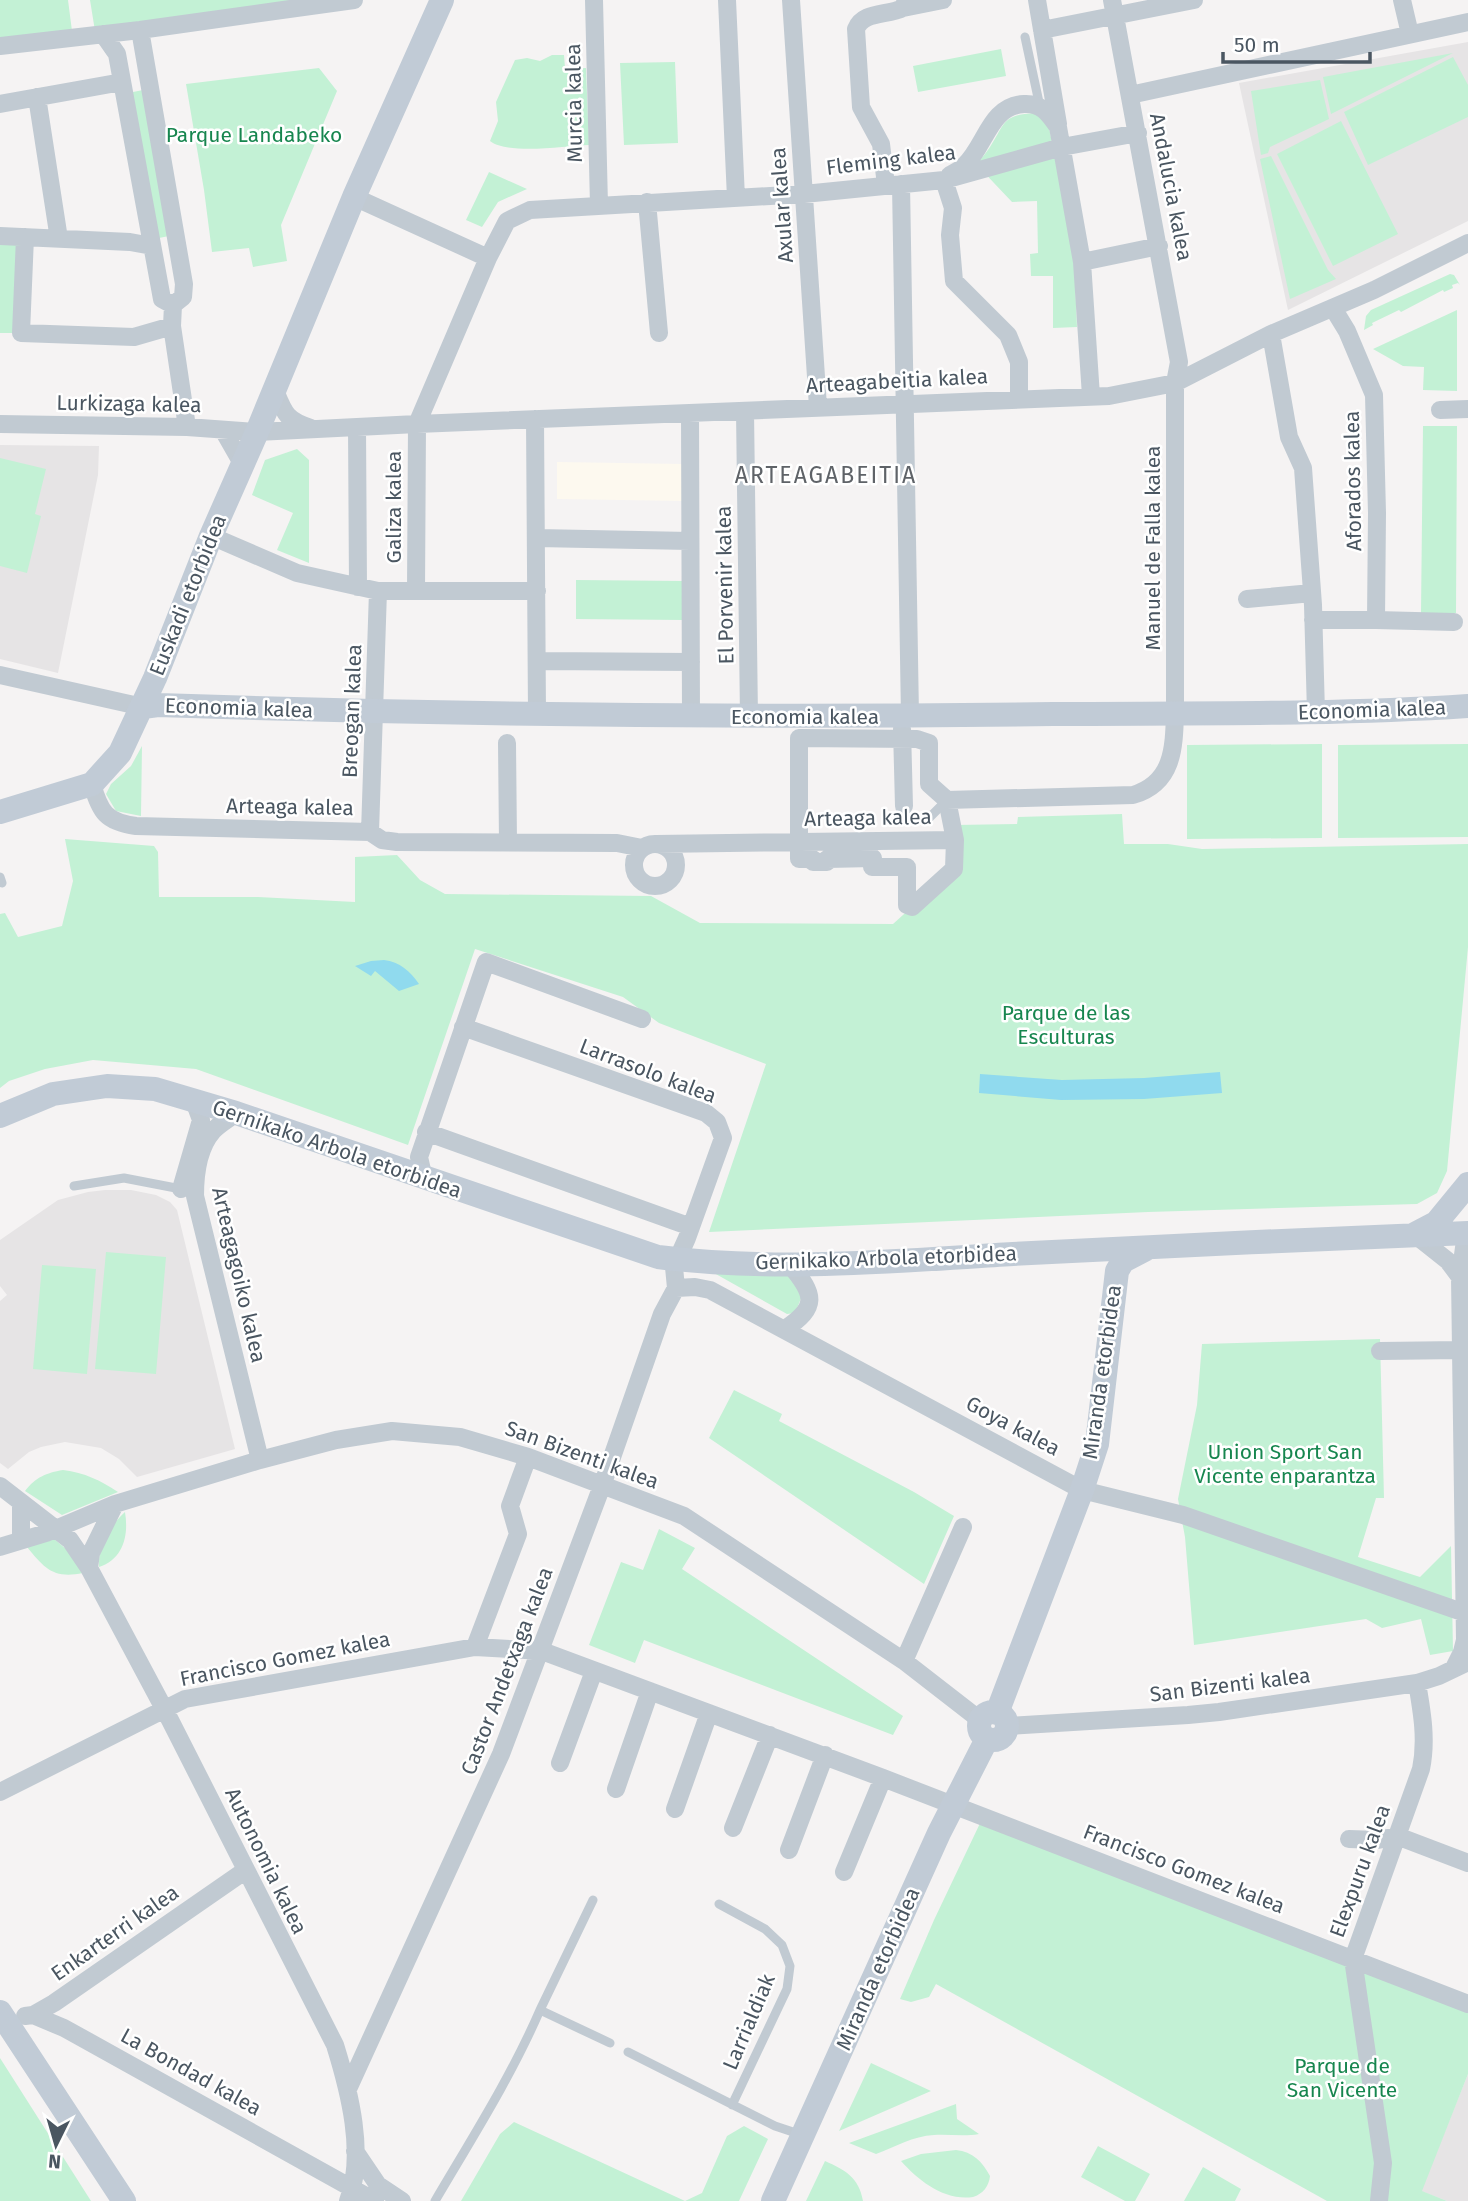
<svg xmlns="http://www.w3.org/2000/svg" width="1468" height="2201" font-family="'Fira Sans',sans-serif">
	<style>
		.commercial { fill: #fdf9ef }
		.education { fill: #e6e4e5 }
		.green { fill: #c3f1d5 }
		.water { fill: #90daee }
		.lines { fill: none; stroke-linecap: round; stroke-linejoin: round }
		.lane { stroke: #c1cad2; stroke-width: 9 }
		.street { stroke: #c1cad2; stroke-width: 18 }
		.secondary { stroke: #c1cbd6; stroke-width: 24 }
		.labels { text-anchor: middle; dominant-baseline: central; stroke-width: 5; stroke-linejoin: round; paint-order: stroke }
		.street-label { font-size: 21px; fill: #4a5661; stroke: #fff }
		.park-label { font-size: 21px; fill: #17864f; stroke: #fff }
		.neighbourhood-label { font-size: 23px; letter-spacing: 2px; fill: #5f6368; stroke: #fff }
	</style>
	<rect width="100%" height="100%" fill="#f5f3f3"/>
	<path class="commercial" d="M557,462L684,464V501L557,499Z"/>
	<path class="education" d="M1468,42V221L1288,310L1239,83Z
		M0,445L99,446L98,475L58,673L0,659Z
		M105,1190H131L156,1195L170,1202L177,1210L235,1449L137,1477L119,1459L101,1448L65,1442L41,1447L29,1452L8,1469L0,1463V1301L7,1295L0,1286V1240L58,1200L88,1192Z
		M1468,2074V2201H1447L1421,2191Z"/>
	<path class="green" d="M0,0H68L72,31L0,40Z
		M90,0H326L95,31Z
		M1001,49L1006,76L918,92L913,66Z
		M1453,53L1331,114L1323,77Z
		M552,55H564L565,68H586L589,145C565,146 508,155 490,141L498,121L496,102L515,60L527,58L540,61Z
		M1453,57L1468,85V117L1368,165L1344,112Z
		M675,62L678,143L624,145L620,63Z
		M319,68L337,91L281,225L287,261L253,267L249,248L212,252L204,190L186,84Z
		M1320,80L1329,119L1270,147L1268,153L1261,155L1251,91Z
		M148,89L174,235L154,239L128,93Z
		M1036,113L1048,122L1074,256L1077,327L1053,328V276H1031L1030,254L1038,253L1037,201L1012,202L976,164C981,159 986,153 990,147C1006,122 1002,115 1036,113Z
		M1341,121L1398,234L1333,266L1277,154Z
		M1271,156L1328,270L1336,279L1290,299L1260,159Z
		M489,172L527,189L498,202L482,227L466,220Z
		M0,236L25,237L21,333H0Z
		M1450,274L1454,275L1460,285L1458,283L1452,285L1453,288L1444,292L1443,290L1401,312L1399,310L1372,323L1373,325L1364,330L1366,316L1371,310Z
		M1457,310V391L1423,390L1424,367L1403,366L1373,349Z
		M1423,426H1457L1456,613H1421Z
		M297,449L309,460V563L277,550L293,513L252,495L265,460Z
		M0,458L46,469L35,514L41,516L27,573L0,566Z
		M576,580L683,581V620L576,619Z
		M1322,744V838L1187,839V745Z
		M1468,744V837L1338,838V745Z
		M142,746L141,816L116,811L106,794L111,784L131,766Z
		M1122,814L1124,844H1168L1202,849L1468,844V947L1447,1171L1437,1193L1417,1204L1148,1212L709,1232L766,1064L659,1023L623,997L475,949L408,1145L196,1069L93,1060L45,1069L9,1081L0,1088V914L5,913L18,937L62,926L73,881L65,839L154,846L158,852L159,897H258L355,902V857L397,855L420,880L445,894L651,896L700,923L893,924L954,869L955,825L1017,824L1018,817Z
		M106,1252L166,1257L156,1374L95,1369Z
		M42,1265L96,1269L87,1374L33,1369Z
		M714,1273L784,1274L790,1277L802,1296L795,1313L787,1314Z
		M1380,1339L1384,1498H1376L1358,1557L1420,1577L1451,1546L1453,1651L1430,1655L1421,1619L1382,1628L1366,1619L1194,1645L1185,1537L1178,1499L1197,1405L1202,1344Z
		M734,1390L782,1414L779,1421L914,1492L954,1516L924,1584L709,1438Z
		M63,1470C85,1473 100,1480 118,1492L62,1515L25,1491C36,1477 46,1473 63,1470Z
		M125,1512C129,1536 123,1559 99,1567C98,1546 109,1527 125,1512Z
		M659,1529L695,1548L682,1569L903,1716L893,1735L644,1640L635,1663L589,1645L621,1562L643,1570Z
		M53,1538L66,1549L83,1573C54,1579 45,1569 27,1547Z
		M983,1817L1468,2004V2074L1422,2191L1447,2201H1327L936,1984L929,1997L911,2002L900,1999L934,1920Z
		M0,2058L91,2201H0Z
		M871,2063L931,2091L839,2131Z
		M956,2104L957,2119L979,2134C964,2137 949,2134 934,2135C913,2136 895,2147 876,2154L849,2143Z
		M514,2122L685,2201L702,2193L727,2136L744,2126L768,2139L739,2201H461L500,2134Z
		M1098,2146L1150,2174L1135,2201H1125L1081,2177Z
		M956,2150C973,2152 982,2161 990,2176C989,2186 983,2194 973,2197C944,2201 919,2181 901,2161L921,2154Z
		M825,2161C845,2170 859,2177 863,2201H806Z
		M1203,2167L1241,2189L1235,2201H1184Z"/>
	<path class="water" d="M384,960C400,962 410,971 419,984L399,991L375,971L371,976L355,966L371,961Z
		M1220,1072L1222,1093L1144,1099L1061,1100L979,1093L980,1074L1062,1080L1144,1078Z"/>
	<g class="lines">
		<path class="lane" d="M1025,37L1040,107
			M929,818L947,800
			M0,877L2,883
			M74,1186L124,1178L181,1189
			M719,1904L765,1929L782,1945L790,1966L787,1989L732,2105
			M540,2010L593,1900
			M628,2052L775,2126L802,2135
			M435,2201C472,2138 511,2077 540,2010L610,2043"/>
		<path class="street" d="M594,0L599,205
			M727,0L736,198
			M791,0L818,407
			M1037,0L1058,124
			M1402,0L1410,34
			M903,8L943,0
			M140,30L184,284L183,297L173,305L172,326L187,427
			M1042,30L1194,0
			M103,34L117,54L162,299L173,305
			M0,46L140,30L354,0
			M1130,95L1468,22
			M37,97L59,239
			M0,104L122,82
			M950,175C955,172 960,170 964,166C986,146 989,106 1024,104C1042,103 1049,114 1058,127L1082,262L1159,246
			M944,180L953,208L950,235L954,281L1008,335L1019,362V398
			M901,184L910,716
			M886,185L881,144L861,107L856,29C863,11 887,16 903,8L906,0
			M354,197L488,258
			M647,202L659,333
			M0,236L130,242L152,246
			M25,237L21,333L134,337L172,326
			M1082,262L1091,396
			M1271,334L1289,437L1303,468L1313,605L1316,713
			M274,388C284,412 285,420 311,428
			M1440,410L1468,409
			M745,411L749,717
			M690,413L691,716
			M535,419L537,714
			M0,424L187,427L257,432L417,424L1109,396L1175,383L1271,334L1374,290L1468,243
			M357,427L358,587
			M223,430L243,465
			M211,536L297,573L378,591H537
			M537,538L690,541
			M416,591L417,424L488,258L507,221L530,210L804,194L944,180L1062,147L1138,133
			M1247,599L1312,593
			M1313,620H1376L1377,513L1374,395L1347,331L1333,308
			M1376,620L1454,622
			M537,661L691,662
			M0,675L143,707
			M902,729L904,806
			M799,738L917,739L929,743V784L947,800L955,840L954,869L912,907L907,905V867H872L873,858L827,859V862H813V859H799Z
			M507,743L508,842
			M92,784C100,812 106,822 136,826L370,832L382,840L397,842L617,843L642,848
			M947,800L1133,795C1173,783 1174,749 1175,713V383L1179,362L1112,0
			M370,832L378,591
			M656,844L955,840
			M634 865a21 21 0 1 1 42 0a21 21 0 1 1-42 0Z
			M236,1113C229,1119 219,1124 213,1131C198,1148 195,1174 195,1196L260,1460
			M426,1132L691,1227
			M424,1179L419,1157L486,962L642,1019
			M181,1189L201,1120L194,1101
			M1414,1234L1448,1261L1460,1277
			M676,1288L695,1287L710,1290L1082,1490L1183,1515L1465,1613
			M785,1329C818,1307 815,1295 791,1266
			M1380,1351L1461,1350
			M0,1486L70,1540L89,1568L170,1720L335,2045C349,2090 366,2155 348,2201
			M21,1502V1539
			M0,1547L46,1533L115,1504L260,1460L336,1440L392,1431L460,1437L528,1457L684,1516L904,1661L980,1720
			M89,1568L91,1553L115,1504
			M475,1647L518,1534L510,1506L528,1457
			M904,1661L963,1527
			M1454,1668L1462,1652L1465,1640L1460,1277L1466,1233
			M1007,1726L1188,1715L1219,1712L1417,1683L1439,1676L1468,1662
			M560,1763L594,1671
			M616,1789L650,1691
			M0,1792L185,1699L475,1647L542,1651L883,1778L1468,2004
			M675,1809L709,1713
			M733,1828L770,1735
			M1349,1839L1378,1840L1397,1836L1468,1863
			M789,1850L825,1755
			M844,1872L883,1778
			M33,2015L64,2028L375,2201
			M25,2016L33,2015L54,2003L246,1870
			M348,2089L501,1754L603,1483L662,1314L676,1288L674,1267L687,1238L723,1138L717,1122L706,1113L463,1027
			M355,2151L378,2185L402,2201
			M1379,2201L1383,2163L1353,1959L1421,1769C1427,1740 1422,1712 1417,1683"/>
		<path class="secondary" d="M143,707L158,705C456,715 755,718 1053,714C1192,713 1330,715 1468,706
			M0,812L92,784L120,753L155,678L211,536L257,432L354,197L442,0
			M0,1116L53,1094L107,1086L155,1089L236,1113L658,1257C776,1272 895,1261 1013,1254C1165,1246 1316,1239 1468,1233
			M1415,1234L1436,1223L1468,1184
			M979 1726a14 14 0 1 1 28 0a14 14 0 1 1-28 0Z
			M997,1713L1082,1490L1097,1444L1117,1271L1123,1261L1146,1249
			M0,2012L124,2201
			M773,2201L939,1833L987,1739"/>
	</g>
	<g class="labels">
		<g class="street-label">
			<text transform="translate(574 103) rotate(-91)">Murcia kalea</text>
			<text transform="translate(891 160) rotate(-7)">Fleming kalea</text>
			<text transform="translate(1171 187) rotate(79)">Andalucia kalea</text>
			<text transform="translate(782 205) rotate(-94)">Axular kalea</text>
			<text transform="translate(897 381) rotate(-3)">Arteagabeitia kalea</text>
			<text transform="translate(129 404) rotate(1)">Lurkizaga kalea</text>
			<text transform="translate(1353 481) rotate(-91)">Aforados kalea</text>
			<text transform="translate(394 507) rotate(-90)">Galiza kalea</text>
			<text transform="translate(1153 548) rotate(-90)">Manuel de Falla kalea</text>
			<text transform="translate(725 585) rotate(-91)">El Porvenir kalea</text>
			<text transform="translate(188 595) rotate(-68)">Euskadi etorbidea</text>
			<text transform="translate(239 708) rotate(2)">Economia kalea</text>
			<text transform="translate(1372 710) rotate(-2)">Economia kalea</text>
			<text transform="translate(352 711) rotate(-88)">Breogan kalea</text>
			<text x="805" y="717">Economia kalea</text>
			<text transform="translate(290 807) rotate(1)">Arteaga kalea</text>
			<text transform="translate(868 818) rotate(-1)">Arteaga kalea</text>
			<text transform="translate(648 1071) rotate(21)">Larrasolo kalea</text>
			<text transform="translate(337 1149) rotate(19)">Gernikako Arbola etorbidea</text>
			<text transform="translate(886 1258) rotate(-2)">Gernikako Arbola etorbidea</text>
			<text transform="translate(239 1275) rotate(77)">Arteagagoiko kalea</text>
			<text transform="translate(1102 1372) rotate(-82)">Miranda etorbidea</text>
			<text transform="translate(1013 1426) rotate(28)">Goya kalea</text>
			<text transform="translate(582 1455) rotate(20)">San Bizenti kalea</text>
			<text transform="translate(285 1659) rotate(-11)">Francisco Gomez kalea</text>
			<text transform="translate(507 1671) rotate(-69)">Castor Andetxaga kalea</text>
			<text transform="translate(1230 1685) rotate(-7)">San Bizenti kalea</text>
			<text transform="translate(266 1861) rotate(64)">Autonomia kalea</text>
			<text transform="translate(1184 1869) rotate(21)">Francisco Gomez kalea</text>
			<text transform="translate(1360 1871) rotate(-70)">Elexpuru kalea</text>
			<text transform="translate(115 1933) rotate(-35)">Enkarterri kalea</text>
			<text transform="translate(878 1969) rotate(-66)">Miranda etorbidea</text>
			<text transform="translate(749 2022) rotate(-67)">Larrialdiak</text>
			<text transform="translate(191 2072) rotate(29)">La Bondad kalea</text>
		</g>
		<g class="park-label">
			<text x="254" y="135">Parque Landabeko</text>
			<text x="1066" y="1013">Parque de las<tspan x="1066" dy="24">Esculturas</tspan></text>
			<text x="1285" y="1452">Union Sport San<tspan x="1285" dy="24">Vicente enparantza</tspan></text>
			<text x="1342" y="2066">Parque de<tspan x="1342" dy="24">San Vicente</tspan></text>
		</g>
		<g class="neighbourhood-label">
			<text x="826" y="475">ARTEAGABEITIA</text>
		</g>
	</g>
	<g transform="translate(56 2145) rotate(185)" stroke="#ffffff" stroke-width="5" paint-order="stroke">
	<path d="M0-5L12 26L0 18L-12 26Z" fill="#4a5661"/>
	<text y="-10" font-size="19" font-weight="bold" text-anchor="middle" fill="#4a5661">N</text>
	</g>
	<path d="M1223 52v10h147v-10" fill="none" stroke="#4a5661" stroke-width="3.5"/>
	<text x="1234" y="52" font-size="21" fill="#4a5661" stroke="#ffffff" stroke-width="5" paint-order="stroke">50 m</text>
</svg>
